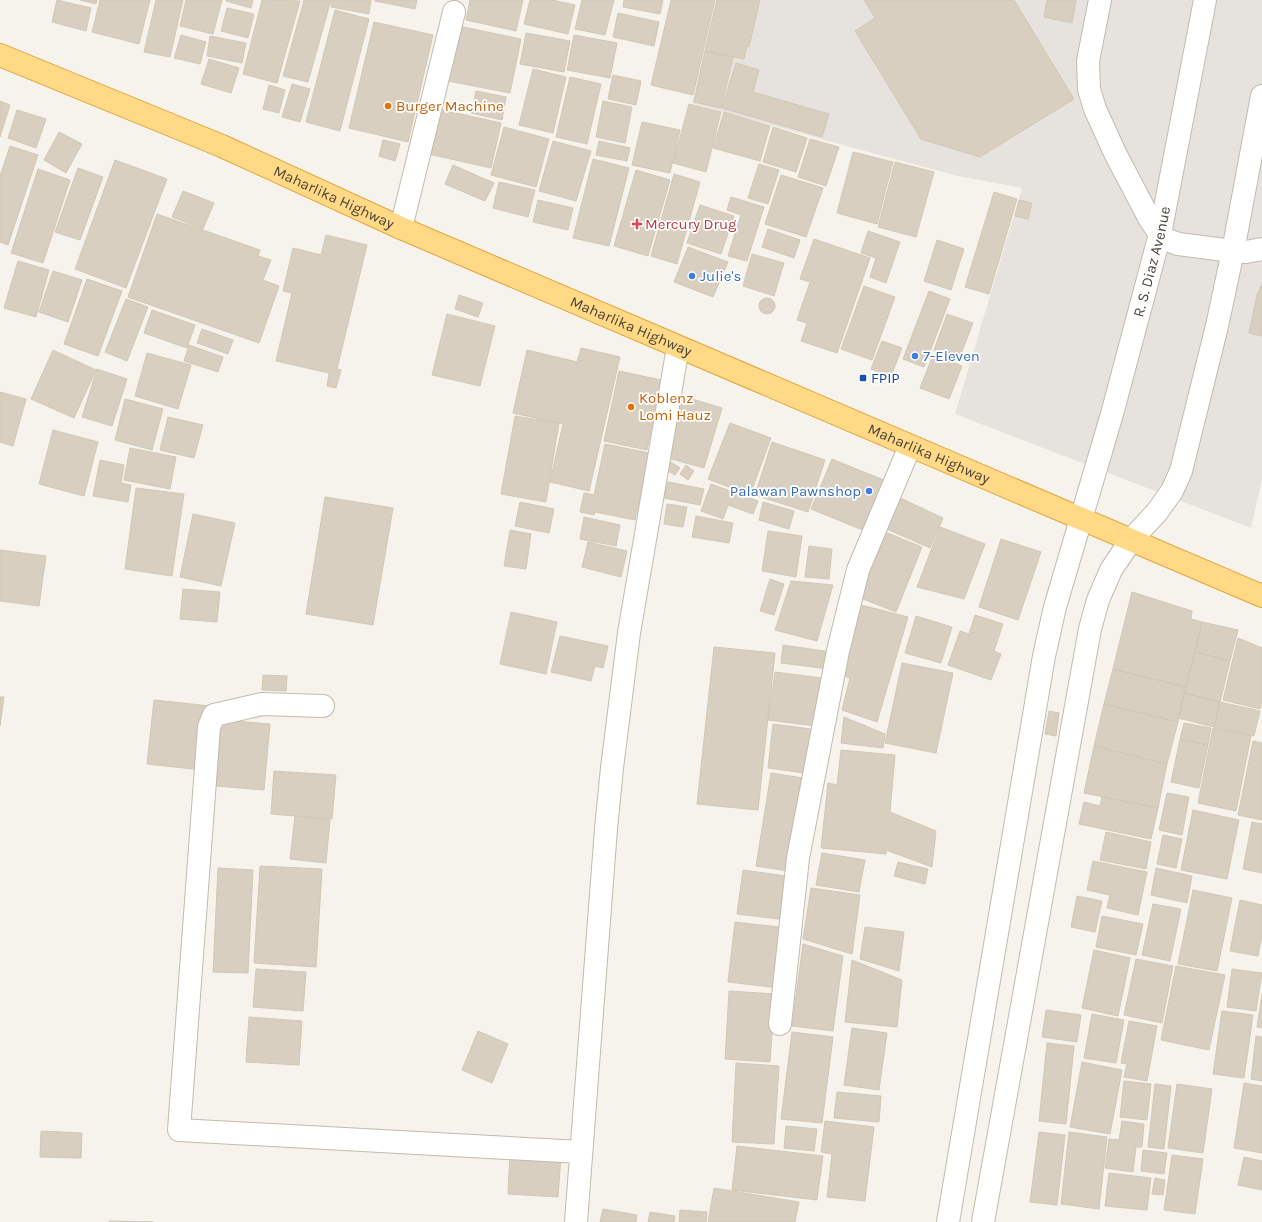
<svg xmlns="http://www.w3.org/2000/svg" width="1262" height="1222" font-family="Karla,sans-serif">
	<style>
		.industrial { fill: #e6e2dd }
		.building { fill: #d8cfc1; stroke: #d3c7b4 }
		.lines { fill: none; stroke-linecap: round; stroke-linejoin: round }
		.minor-casing { stroke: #c2bbae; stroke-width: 24 }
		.tertiary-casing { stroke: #c2bbae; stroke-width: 24 }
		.trunk-casing { stroke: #e0a43c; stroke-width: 24 }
		.minor { stroke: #fff; stroke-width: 22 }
		.tertiary { stroke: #fff; stroke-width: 22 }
		.trunk { stroke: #ffd985; stroke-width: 22 }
		.food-dot { fill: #e8710a; stroke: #fff; stroke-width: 1.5 }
		.health-dot { fill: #e0444e; stroke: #fff; stroke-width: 1.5 }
		.shop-dot { fill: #3f7fe0; stroke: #fff; stroke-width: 1.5 }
		.transit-dot { fill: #1a4fb4; stroke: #fff; stroke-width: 1.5 }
		.labels { text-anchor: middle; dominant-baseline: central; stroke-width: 3.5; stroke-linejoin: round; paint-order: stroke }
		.food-label { font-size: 15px; fill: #c56008; stroke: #fff; text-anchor: start }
		.street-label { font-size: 15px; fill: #4b4439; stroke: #fff }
		.health-label { font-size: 15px; fill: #be3a42; stroke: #fff; text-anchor: start }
		.shop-label { font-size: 15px; fill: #366cbe; stroke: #fff; text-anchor: start }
		.transit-label { font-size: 15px; fill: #164399; stroke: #fff; text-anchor: start }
	</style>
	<rect width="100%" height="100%" fill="#f6f3ec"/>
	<path class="industrial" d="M716,0H1262V479L1251,528L955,414L1022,188L958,176L850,147L692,103Z"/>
	<path class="building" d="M57,0L91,8L86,31L52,22Z
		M80,0H97L96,4Z
		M100,0H150L139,44L92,32Z
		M156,0H183L170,57L144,52Z
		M186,0H222L213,34L180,26Z
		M226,0H253L251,8L226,1Z
		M262,0L300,1L277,83L243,74Z
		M304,0H331L308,82L283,76Z
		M332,0H371L369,14L331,7Z
		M375,0H417L415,9L375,1Z
		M470,0H523L516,31L466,20Z
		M530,0H552L575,5L568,34L524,24Z
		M582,0H614L605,35L575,29Z
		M624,0H663L660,14L623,7Z
		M671,0H715L693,95L651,85Z
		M717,0H760L749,47L747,46L744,59L705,51Z
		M864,0H1014L1074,99L980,157L921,139L855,31L875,18Z
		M1047,0H1076L1072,23L1044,17Z
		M227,8L254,14L248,38L221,31Z
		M335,10L369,19L340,131L306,122Z
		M618,13L659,22L654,46L613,37Z
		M374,22L433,35L408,142L349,128Z
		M454,25L521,39L510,93L443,80Z
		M526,33L570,41L564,72L520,64Z
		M181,35L206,42L200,64L174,58Z
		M574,35L617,43L610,78L567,70Z
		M210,36L246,43L242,63L207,56Z
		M705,51L733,57L721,108L694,102Z
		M209,59L239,68L231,93L201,84Z
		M736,63L759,70L753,92L829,114L822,137L722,108Z
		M533,69L566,77L553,133L519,125Z
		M613,75L641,81L636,105L608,99Z
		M570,77L601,84L587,144L556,137Z
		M292,84L310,89L300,122L282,117Z
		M269,85L285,90L279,113L263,109Z
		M476,91L506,97L502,120L471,113Z
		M0,101L10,105L0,137Z
		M603,101L632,107L625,143L596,137Z
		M689,104L721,112L706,172L673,163Z
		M434,108L501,123L491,168L424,153Z
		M17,110L46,119L36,148L8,138Z
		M724,112L770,126L760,161L713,148Z
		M642,122L680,130L670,173L632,165Z
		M504,127L549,139L536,187L491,175Z
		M773,127L807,138L796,172L763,162Z
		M59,132L82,144L66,173L44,160Z
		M810,139L839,147L826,186L798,177Z
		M383,140L400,144L395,161L379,156Z
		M553,141L591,151L576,201L539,191Z
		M599,141L630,148L627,161L596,155Z
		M10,146L38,155L8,245L0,242V176Z
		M853,152L893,162L877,224L837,213Z
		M593,159L629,168L609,246L573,238Z
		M115,160L167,179L126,288L75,269Z
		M895,162L934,172L916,237L878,227Z
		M759,164L779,170L768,204L748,198Z
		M453,165L494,183L485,201L445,184Z
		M78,168L103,177L80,240L55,232Z
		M38,169L70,180L43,263L11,253Z
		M636,170L670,180L648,256L614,246Z
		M674,174L700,182L677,264L651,256Z
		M781,175L823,188L806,237L765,224Z
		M499,182L535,190L528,217L493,208Z
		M183,191L214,203L203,229L172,217Z
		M994,192L1017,199L989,294L965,287Z
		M731,197L764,207L747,261L728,256L741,215L727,210Z
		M538,200L573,208L568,230L533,222Z
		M1019,200L1032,203L1028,219L1015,216Z
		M700,205L734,216L721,254L687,243Z
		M157,214L260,250L258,256L271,260L263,280L279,286L259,343L128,297Z
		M768,229L800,240L794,258L762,247Z
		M868,231L900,242L886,283L870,277L876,258L861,253Z
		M326,235L367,245L337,369L341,370L336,388L327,386L329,373L276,361L292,293L283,291L293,248L321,255Z
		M814,239L870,258L837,353L801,341L807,323L797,320L810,282L800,279Z
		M937,240L964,249L951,290L924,281Z
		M688,247L728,262L713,297L674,282Z
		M752,254L784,263L774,296L743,286Z
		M18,261L49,270L36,317L4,308Z
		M53,271L82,280L68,322L39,312Z
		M87,279L122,291L98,356L64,344Z
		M1262,284V336L1249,333L1257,295Z
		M864,286L895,297L872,360L841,349Z
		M929,291L950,299L924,367L903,359Z
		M459,295L483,303L478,317L455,309Z
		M759 306a8 8 0 1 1 16 0a8 8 0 1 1-16 0Z
		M126,299L148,307L127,361L105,352Z
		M152,310L195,325L187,348L144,333Z
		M447,314L495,326L480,386L432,375Z
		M947,314L973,323L959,359L934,350Z
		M202,329L233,340L228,354L197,343Z
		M882,341L902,348L891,376L871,369Z
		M189,345L223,357L218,372L184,361Z
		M581,348L620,357L589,491L550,482L563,424L513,413L527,350L577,362Z
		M53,350L96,370L74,418L31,399Z
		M147,353L191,365L178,409L135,396Z
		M933,355L962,366L949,399L920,388Z
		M97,369L127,379L112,426L82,417Z
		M619,371L661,380L647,450L604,441Z
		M0,392L26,399L13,446L0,442Z
		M682,396L722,408L704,468L664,457Z
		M125,399L163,409L152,450L115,440Z
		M515,416L559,423L546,502L501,494Z
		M168,417L203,425L194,458L160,450Z
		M730,423L771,438L750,495L708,479Z
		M53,430L98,442L84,496L39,484Z
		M772,442L825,460L808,512L755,495Z
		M605,444L649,453L635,520L595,512L594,515L580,512L584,493L594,495Z
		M130,448L176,457L170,489L124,480Z
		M832,459L886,481L865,531L811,509Z
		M100,460L124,465L121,483L131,485L128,502L93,496Z
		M668,460L680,468L675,475L663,468Z
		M686,465L694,471L688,480L680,474Z
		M668,482L704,489L700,505L664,498Z
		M711,484L758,501L753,514L728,505L723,519L701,511Z
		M136,488L184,494L172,576L125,569Z
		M894,495L943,518L930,548L880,526Z
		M325,497L393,508L373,625L306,614Z
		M520,502L554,509L549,533L515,526Z
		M763,502L794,511L789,529L759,520Z
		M667,504L687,507L683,527L664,524Z
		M193,514L235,523L221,586L180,577Z
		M696,516L733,523L729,543L692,537Z
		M584,517L620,525L616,546L580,539Z
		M940,527L985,544L964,599L917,587Z
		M510,530L531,534L526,569L504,566Z
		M768,531L802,536L796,577L762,571Z
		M885,532L922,547L896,612L858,597Z
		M1001,539L1041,552L1018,620L979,607Z
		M588,542L627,551L621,577L582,567Z
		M809,546L832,549L829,579L805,577Z
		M0,550L46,556L39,606L0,601Z
		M770,579L784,584L774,615L760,611Z
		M791,581L833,585L817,641L775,630Z
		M183,589L220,592L217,622L180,619Z
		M1132,592L1192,611L1191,619L1202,622L1186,687L1113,669Z
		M861,605L908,617L877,722L842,710L850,678L838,674Z
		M511,612L557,622L546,674L500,664Z
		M975,615L1003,624L994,651L1001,654L991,680L948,665L960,631L969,634Z
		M916,616L952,627L941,663L905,653Z
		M1202,622L1238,630L1230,661L1195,652Z
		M560,636L608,646L603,668L595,666L591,681L551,672Z
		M1238,638L1262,648V702L1260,709L1223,700Z
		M783,645L831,652L829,669L781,663Z
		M714,647L775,653L758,810L697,804Z
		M1195,652L1230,661L1220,702L1184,693Z
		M902,663L953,673L936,753L885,743Z
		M1113,669L1186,687L1178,722L1104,704Z
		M775,672L829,679L823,727L768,720Z
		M263,675L287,676L286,691L262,690Z
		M1184,693L1220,702L1214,727L1178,718Z
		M0,697H4L0,726Z
		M154,700L210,706L203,770L147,764Z
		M1220,702L1260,711L1254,736L1214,727Z
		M1104,704L1178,722L1167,764L1094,746Z
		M1049,711L1059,713L1056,736L1045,734Z
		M844,717L885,734L883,748L841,743Z
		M221,720L270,724L264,790L216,786Z
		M1184,723L1211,728L1208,745L1180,739Z
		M773,724L818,730L812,774L768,768Z
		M1213,728L1251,736L1236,811L1198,803Z
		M1180,739L1208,745L1199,788L1171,782Z
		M1253,741L1262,743V820L1238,815Z
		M1094,746L1167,764L1158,808L1084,793Z
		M841,750L895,755L890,812L936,831L932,867L886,850V854L821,848L828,783L837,785Z
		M274,771L336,775L332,819L271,814Z
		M771,773L809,779L795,872L756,866Z
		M1167,793L1189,797L1182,835L1159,830Z
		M1102,797L1158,808L1151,839L1079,824L1084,802L1100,806Z
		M1193,810L1239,820L1227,879L1181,870Z
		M295,816L330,820L326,863L290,859Z
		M1252,822L1262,824V873L1243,869Z
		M1106,832L1151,842L1146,869L1100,860Z
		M1163,835L1182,839L1176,868L1157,864Z
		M822,853L865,860L859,892L816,885Z
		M1093,861L1147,872L1138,915L1107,908L1110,895L1087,890Z
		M898,862L928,869L925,884L894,876Z
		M260,866L322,869L316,967L254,963Z
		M218,868L253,870L248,973L213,972Z
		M1156,868L1192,876L1187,903L1151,895Z
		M743,870L793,877L787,920L737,914Z
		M811,888L860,895L852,954L803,939Z
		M1193,890L1232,898L1217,971L1178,964Z
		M1077,896L1102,901L1095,932L1071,927Z
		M1240,900L1262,905V935L1258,956L1230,951Z
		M1153,904L1181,909L1170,961L1142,955Z
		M1102,916L1143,924L1136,955L1096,947Z
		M735,922L787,928L779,988L728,982Z
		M865,927L904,932L899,971L860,959Z
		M803,944L843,956L833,1031L792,1026Z
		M1094,950L1130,958L1118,1016L1082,1008Z
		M1136,959L1173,966L1162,1023L1124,1015Z
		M852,960L902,980L897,1027L845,1022Z
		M1176,966L1225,975L1209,1050L1161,1040Z
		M256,969L306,972L303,1011L253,1007Z
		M1232,969L1262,973L1256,1011L1227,1007Z
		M729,991L775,994L770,1062L725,1059Z
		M1262,994V1028L1257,1027Z
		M1046,1010L1081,1015L1077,1042L1042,1037Z
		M1222,1011L1253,1015L1244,1078L1213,1074Z
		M1092,1014L1124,1020L1116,1063L1084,1058Z
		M249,1017L302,1021L299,1065L246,1062Z
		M1129,1021L1157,1026L1147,1081L1124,1077L1127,1064L1121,1063Z
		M852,1028L887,1033L879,1090L844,1085Z
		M478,1031L508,1044L492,1083L462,1070Z
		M792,1032L833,1037L822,1123L781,1119Z
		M1256,1036L1262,1037V1081L1251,1079Z
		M1047,1043L1074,1046L1066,1124L1039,1121Z
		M1082,1062L1122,1070L1110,1134L1070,1127Z
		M736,1063L779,1066L774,1144L732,1142Z
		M1124,1081L1151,1084L1147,1120L1120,1117Z
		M1244,1083L1262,1086V1153L1234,1148Z
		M1155,1084L1171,1086L1164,1149L1148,1147Z
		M1177,1084L1212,1089L1203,1153L1168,1148Z
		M837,1092L881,1096L879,1122L834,1118Z
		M825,1121L874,1127L865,1201L827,1197L832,1154L821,1152Z
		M1122,1121L1144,1124L1142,1147H1136L1133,1172L1105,1168L1109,1139L1119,1140Z
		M786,1126L817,1129L814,1151L784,1148Z
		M41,1131L82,1133L81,1158L40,1157Z
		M1039,1132L1065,1135L1057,1205L1030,1202Z
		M1069,1132L1107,1137L1099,1209L1061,1204Z
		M737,1146L823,1156L817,1200L732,1190Z
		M1143,1150L1167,1153L1164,1174L1141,1171Z
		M510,1152L561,1155L558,1197L508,1194Z
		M1172,1155L1203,1159L1195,1214L1164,1210Z
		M1244,1157L1262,1161V1190L1238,1185Z
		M1109,1173L1151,1178L1147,1210L1105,1206Z
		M1155,1178L1165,1180L1163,1195L1152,1194Z
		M714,1188L799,1202L795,1222H708Z
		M603,1209L637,1215L636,1222H600Z
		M680,1210L707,1212L706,1222H679Z
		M650,1212L675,1216L674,1222H648Z
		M109,1221L154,1222H109Z"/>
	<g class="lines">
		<g class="minor-casing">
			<path id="minor" d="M1100,0L1088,61L1089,89L1095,109L1115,153L1149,218L1160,234L1168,240L1178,244L1233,251L1246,252L1262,249
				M401,228L454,12
				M323,706L262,704L214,715L209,727L179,1130L581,1152
				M780,1024L798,858L838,651L858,570L910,446
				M576,1222L606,829L612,768L629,633L678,347
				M948,1222L1044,656L1055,607L1081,519
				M983,1222L1090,629L1098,600L1111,570L1131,540"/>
		</g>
		<g class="tertiary-casing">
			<g id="tertiary">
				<path id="s1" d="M1081,519L1112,414L1160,234L1205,0"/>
				<path d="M1131,540L1157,512L1172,491L1181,471L1217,326L1233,251L1262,96"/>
			</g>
		</g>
		<g class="trunk-casing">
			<g id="trunk">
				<path id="s2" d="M0,55L222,146L401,228L1262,596"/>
			</g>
		</g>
		<use href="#minor" class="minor"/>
		<use href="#tertiary" class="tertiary"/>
		<use href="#trunk" class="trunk"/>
	</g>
	<g class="food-dot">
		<circle cx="388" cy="106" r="4"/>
		<circle cx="631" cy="407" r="4"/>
	</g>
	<path class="health-dot" d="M635 218h4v4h4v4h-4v4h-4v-4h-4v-4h4z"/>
	<g class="shop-dot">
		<circle cx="692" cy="276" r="4"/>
		<circle cx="915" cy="356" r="4"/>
		<circle cx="869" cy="491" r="4"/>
	</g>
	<rect class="transit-dot" x="859" y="374" width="8" height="8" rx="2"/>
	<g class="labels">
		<g class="food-label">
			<text x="396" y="106">Burger Machine</text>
			<text x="639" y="398">Koblenz<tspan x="639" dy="17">Lomi Hauz</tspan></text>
		</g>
		<g class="street-label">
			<text stroke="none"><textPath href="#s2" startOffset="363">Maharlika Highway</textPath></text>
			<text stroke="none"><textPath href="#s1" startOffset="267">R. S. Diaz Avenue</textPath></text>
			<text stroke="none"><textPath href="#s2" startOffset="687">Maharlika Highway</textPath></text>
			<text stroke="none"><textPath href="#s2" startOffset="1011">Maharlika Highway</textPath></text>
		</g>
		<g class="health-label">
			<text x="645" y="224">Mercury Drug</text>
		</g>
		<g class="shop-label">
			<text x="700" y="276">Julie's</text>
			<text x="923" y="356">7-Eleven</text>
			<text x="861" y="491" text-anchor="end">Palawan Pawnshop</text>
		</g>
		<g class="transit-label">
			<text x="871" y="378">FPIP</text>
		</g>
	</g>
</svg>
